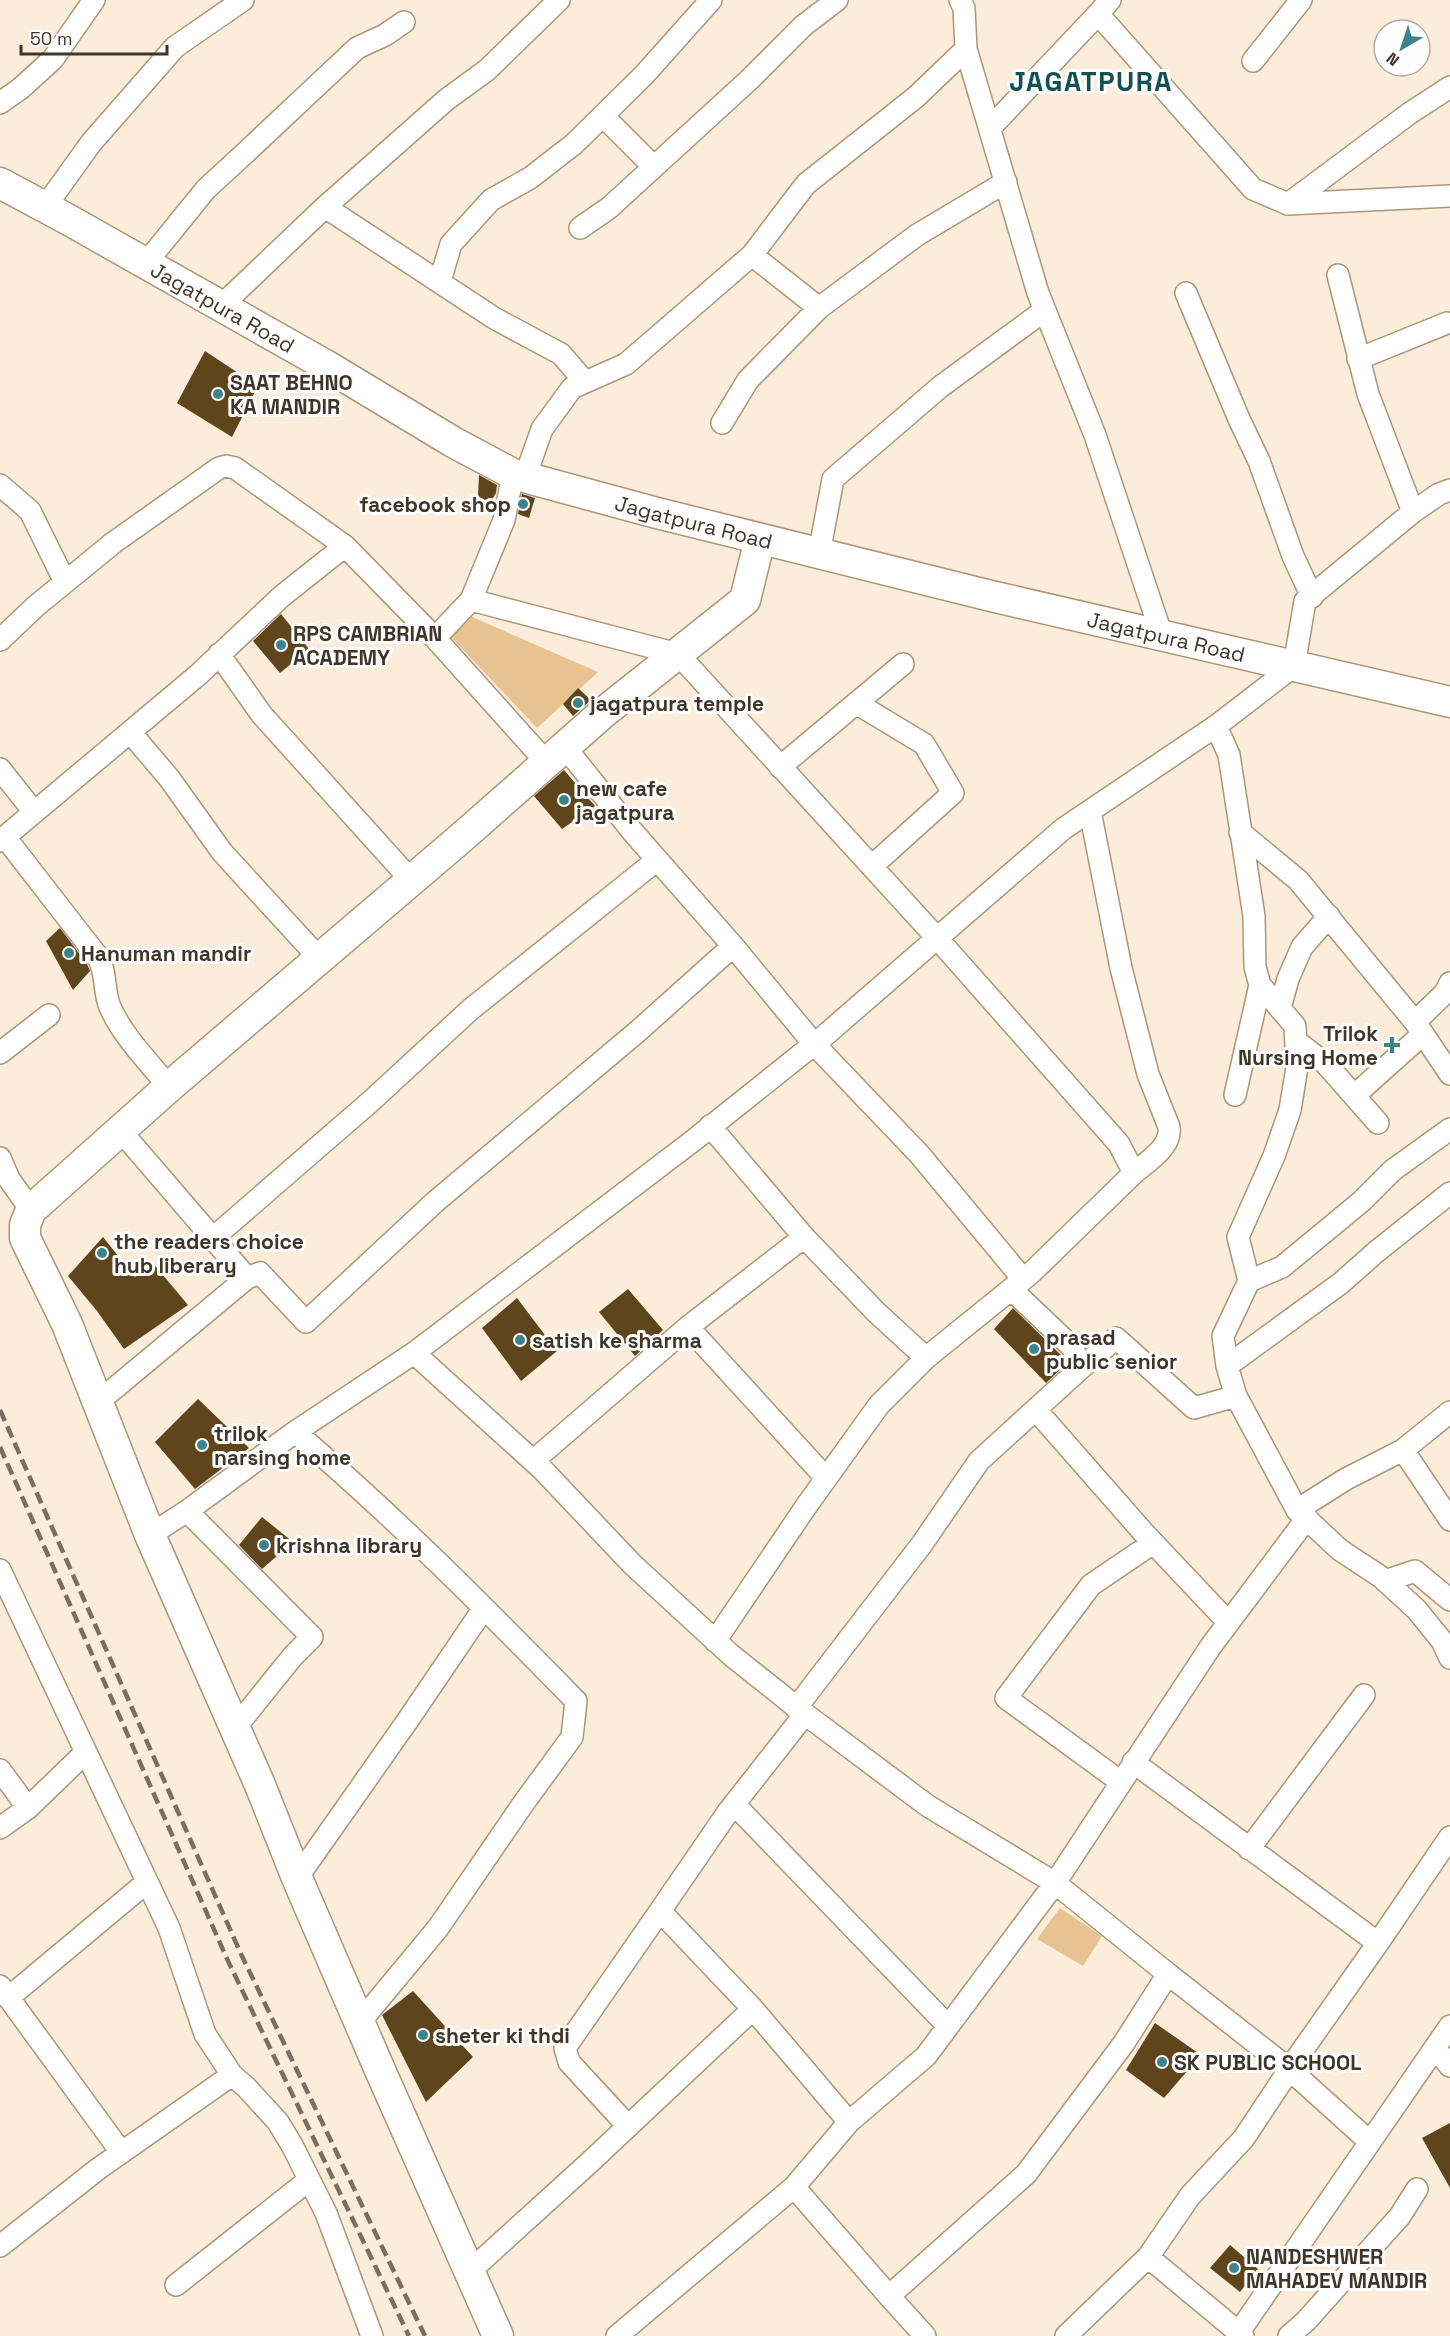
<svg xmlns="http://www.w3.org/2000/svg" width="1450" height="2336" font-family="'Space Grotesk',sans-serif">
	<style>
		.green { fill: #e6c391 }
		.building { fill: #5f451c }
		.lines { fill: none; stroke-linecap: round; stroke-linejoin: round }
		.street-casing { stroke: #ac9678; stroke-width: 24 }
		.secondary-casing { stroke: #ac9678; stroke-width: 33 }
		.street { stroke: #fff; stroke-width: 21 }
		.secondary { stroke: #fff; stroke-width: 30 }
		.rail { stroke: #796e60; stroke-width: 4.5; stroke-dasharray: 12 6; stroke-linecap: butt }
		.poi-dot { fill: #3c8489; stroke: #fdfdfd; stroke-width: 2 }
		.labels { text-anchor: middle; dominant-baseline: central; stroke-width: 6; stroke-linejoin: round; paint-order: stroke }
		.street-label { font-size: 21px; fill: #3f3629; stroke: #fdfdfd }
		.poi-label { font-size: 21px; font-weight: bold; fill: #3f3629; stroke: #fdfdfd; text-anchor: start }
		.district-label { font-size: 27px; font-weight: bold; letter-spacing: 1.5px; fill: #125054; stroke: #fdfdfd }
	</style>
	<rect width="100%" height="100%" fill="#fbedda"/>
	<path class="green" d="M463,613L598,672L537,728L447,633Z
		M1060,1908L1102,1936L1083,1966L1037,1939Z"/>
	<path class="building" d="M205,351L258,386L232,437L177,403Z
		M479,475L497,485L496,493L490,503L478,496Z
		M522,494L535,498L529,518L518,514Z
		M281,614L309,649L280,673L253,641Z
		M578,688L591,700L573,716L563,704Z
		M564,770L595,806L562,829L534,796Z
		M60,928L87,964L90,971L73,990L46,941Z
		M103,1237L135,1277L152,1262L188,1305L124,1349L97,1311L68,1276Z
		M628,1289L663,1330L635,1356L599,1312Z
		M517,1298L557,1351L521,1381L482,1328Z
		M1013,1308L1063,1357L1065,1365L1046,1383L994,1329Z
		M198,1399L249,1448L195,1489L155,1442Z
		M262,1517L293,1542L262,1569L239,1545Z
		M413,1991L473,2057L426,2102L382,2015Z
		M1155,2023L1201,2055L1164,2098L1126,2070Z
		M1450,2123V2188L1422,2138Z
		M1230,2245L1258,2269L1240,2292L1210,2268Z"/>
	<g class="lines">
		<g class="street-casing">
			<path id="street" d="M960,0L964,8L966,49L1038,293L1095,435L1162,636
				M1098,14L1110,0
				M1253,61L1301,0
				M0,103L20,89L53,59L94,0
				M603,116L653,166
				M991,127L1098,14L1253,189L1288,204L1450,196
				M1288,204L1410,113L1450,87
				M45,207L91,143L175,47L243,0
				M325,207L494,318L561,354L585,382
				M580,228L609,208L749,80L803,26L837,0
				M752,255L819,308
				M146,263L206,189L243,155L357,48L385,35L404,22
				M1338,275L1368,394L1413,512
				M440,281L451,244L491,200L530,178L574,144L644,75L711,0
				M1186,293L1239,419L1259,461L1293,556L1312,597
				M221,306L325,207L446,100L487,70L559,0
				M1358,359L1447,323
				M722,423L748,380L819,308L917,235L1006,182
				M525,477L542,429L572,388L626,364L752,255L806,184L916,97L966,49
				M0,485L30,511L65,582
				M819,554L833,479L940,387L1045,310
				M471,600L678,654L937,938L1119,1144L1134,1173L1031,1273L926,1358L879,1405L807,1505L715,1641
				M435,638L471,600L504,520L513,474
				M0,640L36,606L113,543L219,468L226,466L235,468L345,546
				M219,654L262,715L411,880
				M856,703L924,744L953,793L872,866
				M1216,726L1229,755L1254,916L1255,967L1260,985L1295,1026L1297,1067L1290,1110L1274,1156L1238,1237L1249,1281L1223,1336L1227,1366L1236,1396L1297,1510L1340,1550L1381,1577L1417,1610L1442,1641L1450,1658
				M130,732L169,778L222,852L319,958
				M565,747L632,831L733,946L814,1044L920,1155L1023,1279
				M780,767L903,664
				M0,769L34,812
				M1090,811L1121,968L1148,1074L1169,1127C1172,1147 1148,1161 1134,1173
				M1240,832L1298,880L1415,1022L1450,1074
				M5,837L98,957C107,973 103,990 110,1007C123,1037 149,1062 169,1087
				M0,841L198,675L282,596L345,546L435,638L547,763
				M1280,1008L1288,979L1302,947L1329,916
				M1415,1022L1445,993L1450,983
				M1296,1041L1326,1064L1378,1123
				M0,1053L49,1015
				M1235,1095L1260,985
				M1355,1095L1423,1034
				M710,1126L804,1237L876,1312L926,1358
				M0,1158L9,1179L31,1210
				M213,1238L370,1102L471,1009L657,860
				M247,1278L260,1273L306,1322L435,1202L637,1032L733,946
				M1249,1281L1282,1267L1362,1201L1393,1170L1450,1129
				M688,1327L826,1478
				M414,1353L694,1140L823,1037L1063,829L1216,726L1294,666L1305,601L1413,512L1439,494L1450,490
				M1227,1366L1341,1283L1376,1252L1450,1193
				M1080,1369L1116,1338L1194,1408L1236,1396
				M98,1402L247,1278L120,1130
				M1036,1410L1143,1532L1228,1622
				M295,1432C394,1516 485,1608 576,1701L572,1737L523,1804L438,1928L360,2022
				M1403,1450L1450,1520
				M533,1461L688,1327L804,1237
				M1297,1510L1346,1479L1403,1450L1450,1412
				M187,1511L312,1637L293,1656L235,1728
				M150,1535L187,1511L295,1432L414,1353L542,1469L632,1564L731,1655L805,1714L928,1806L1055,1883L1168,1974
				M0,1570L169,1928L205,2034L232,2075L246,2087L278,2122L293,2147L326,2213L372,2336
				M1385,1581L1415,1571L1450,1600
				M796,1708L922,1544L979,1461L1080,1369L1073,1348L1011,1289
				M1133,1762L1378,1943
				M0,1770L28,1808L0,1828
				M1121,1782L1006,1698L1091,1585L1153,1543
				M734,1804L948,2026
				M28,1808L86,1752
				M1249,1849L1364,1695
				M297,1878L408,1720L484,1608
				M660,1911L728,1812L805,1714
				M0,1986L121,2152
				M8,1998L147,1882
				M1436,2049L1450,2066
				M628,2126L569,2062L565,2048L660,1911L753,2009
				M794,2187L889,2296
				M0,2246L98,2169L232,2075
				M1148,2257L1243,2336
				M470,2271L589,2163L753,2009L849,2122
				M176,2285L309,2180
				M1239,2332L1450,2026
				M617,2336L794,2187L849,2122L926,2056L1055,1883L1211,1646L1307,1518
				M925,2336L889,2296L1026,2174L1124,2043L1168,1974L1289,2069L1370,2142
				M1066,2336L1148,2257L1190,2196L1244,2138L1297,2058L1378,1943L1450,1837
				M1289,2336L1306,2321L1400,2216L1417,2189"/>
		</g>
		<g class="secondary-casing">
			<g id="secondary">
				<path id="s1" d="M0,183L69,220L327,366L453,442L513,474L653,512L991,596L1450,702"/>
				<path d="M498,2336L380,2070L297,1878L260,1785L150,1535L67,1324L25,1238V1225L31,1210L169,1087L461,838L603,713L745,600L760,539"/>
			</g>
		</g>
		<use href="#street" class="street"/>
		<use href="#secondary" class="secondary"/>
		<path class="rail" d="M0,1410L241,1954L425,2336
			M0,1447L228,1961L409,2336"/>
	</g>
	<g class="poi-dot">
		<circle cx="218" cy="394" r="6"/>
		<circle cx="523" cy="504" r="6"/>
		<circle cx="281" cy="645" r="6"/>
		<circle cx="578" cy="703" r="6"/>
		<circle cx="564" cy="800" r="6"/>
		<circle cx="69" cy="953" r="6"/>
		<path d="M1389 1036h6v6h6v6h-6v6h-6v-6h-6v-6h6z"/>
		<circle cx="102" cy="1253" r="6"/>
		<circle cx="520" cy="1340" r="6"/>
		<circle cx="1034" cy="1349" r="6"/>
		<circle cx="202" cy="1445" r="6"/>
		<circle cx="264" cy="1545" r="6"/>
		<circle cx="423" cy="2035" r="6"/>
		<circle cx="1162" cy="2062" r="6"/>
		<circle cx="1234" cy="2268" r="6"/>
	</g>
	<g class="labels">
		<g class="street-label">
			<text stroke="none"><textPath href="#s1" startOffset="255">Jagatpura Road</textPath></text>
			<text stroke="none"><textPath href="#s1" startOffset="777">Jagatpura Road</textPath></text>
			<text stroke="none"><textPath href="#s1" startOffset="1263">Jagatpura Road</textPath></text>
		</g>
		<g class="poi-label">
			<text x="230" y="382">SAAT BEHNO<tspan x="230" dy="24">KA MANDIR</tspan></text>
			<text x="511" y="504" text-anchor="end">facebook shop</text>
			<text x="293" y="633">RPS CAMBRIAN<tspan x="293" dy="24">ACADEMY</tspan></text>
			<text x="590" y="703">jagatpura temple</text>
			<text x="576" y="788">new cafe<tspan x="576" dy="24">jagatpura</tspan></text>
			<text x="81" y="953">Hanuman mandir</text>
			<text x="1378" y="1033" text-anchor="end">Trilok<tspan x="1378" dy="24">Nursing Home</tspan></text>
			<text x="114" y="1241">the readers choice<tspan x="114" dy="24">hub liberary</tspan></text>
			<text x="1046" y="1337">prasad<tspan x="1046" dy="24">public senior</tspan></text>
			<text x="532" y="1340">satish ke sharma</text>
			<text x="214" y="1433">trilok<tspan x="214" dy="24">narsing home</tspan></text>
			<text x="276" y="1545">krishna library</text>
			<text x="435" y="2035">sheter ki thdi</text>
			<text x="1174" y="2062">SK PUBLIC SCHOOL</text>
			<text x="1246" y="2256">NANDESHWER<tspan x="1246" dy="24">MAHADEV MANDIR</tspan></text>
		</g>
		<g class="district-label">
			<text x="1091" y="81">JAGATPURA</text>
		</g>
	</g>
	<g transform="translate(1402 48) rotate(219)"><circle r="28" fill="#fdfdfd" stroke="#b1ada8" stroke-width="1.5"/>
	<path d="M0-4.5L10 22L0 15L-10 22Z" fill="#3c8489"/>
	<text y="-9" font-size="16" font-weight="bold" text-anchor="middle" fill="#3f3629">N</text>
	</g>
	<path d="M21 45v9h146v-9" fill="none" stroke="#3f3629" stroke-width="3"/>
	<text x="30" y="45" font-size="18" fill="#3f3629" stroke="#fdfdfd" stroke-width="4.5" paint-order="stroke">50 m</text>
</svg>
